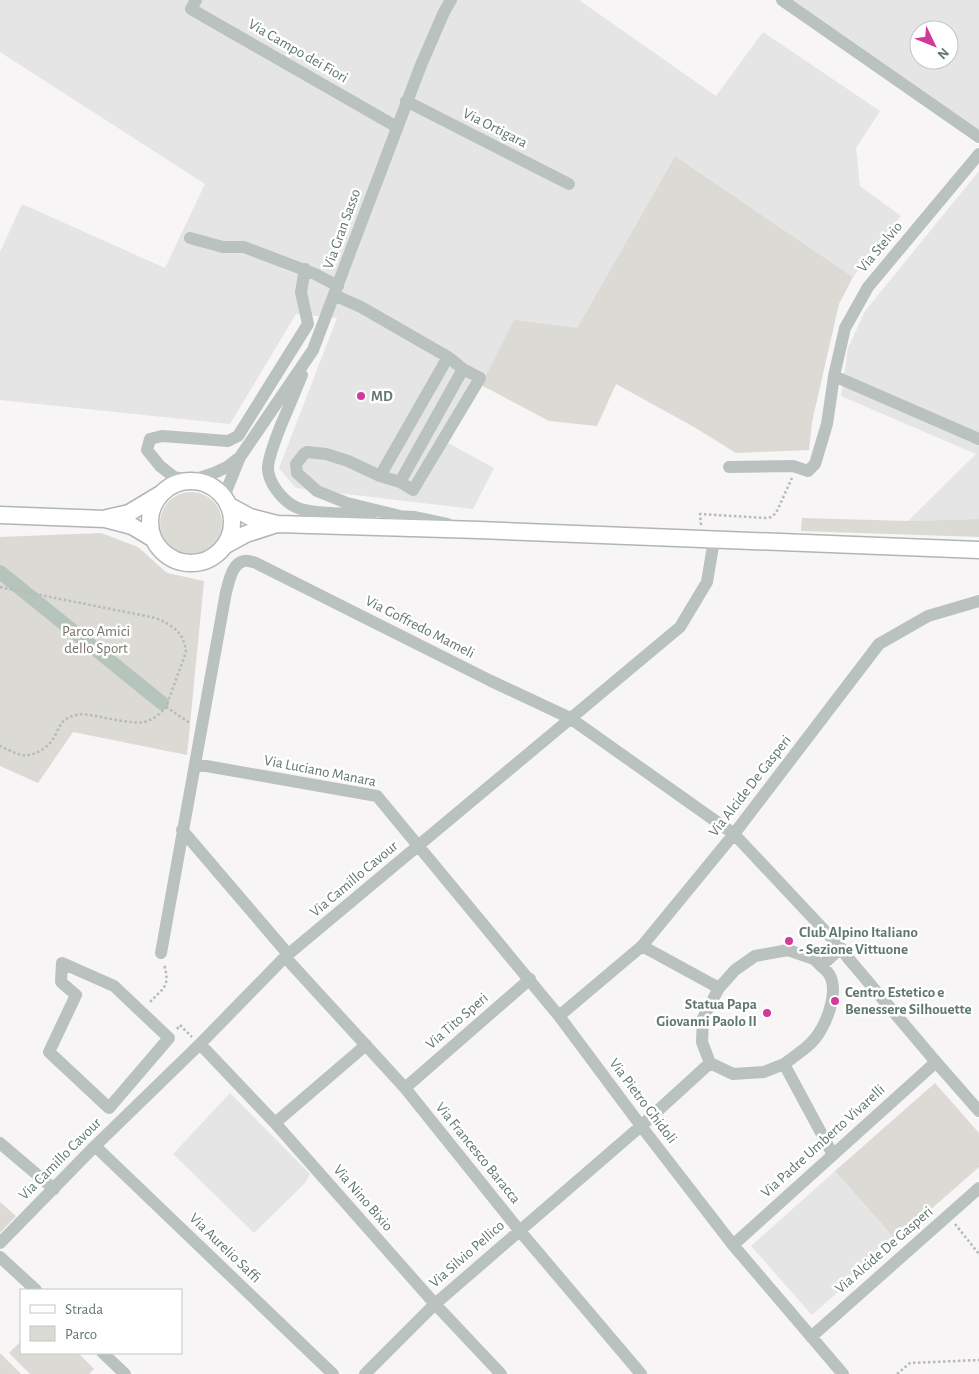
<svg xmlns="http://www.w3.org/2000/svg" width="979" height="1374" font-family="'Alegreya Sans',sans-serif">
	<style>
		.built { fill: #e5e5e5; fill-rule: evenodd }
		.green { fill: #dcdad4 }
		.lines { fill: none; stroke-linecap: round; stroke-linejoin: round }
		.canal { stroke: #b6c5bb; stroke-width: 14 }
		.major-casing { stroke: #aeb7b3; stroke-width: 19 }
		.path { stroke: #b5bbb9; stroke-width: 2.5; stroke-dasharray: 2.5 2.5; stroke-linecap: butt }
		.minor { stroke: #bac2bf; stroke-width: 12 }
		.major { stroke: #fff; stroke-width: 16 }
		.poi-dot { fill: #d23a9a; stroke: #fff; stroke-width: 2 }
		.labels { text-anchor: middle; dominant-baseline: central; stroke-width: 5; stroke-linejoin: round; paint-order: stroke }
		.street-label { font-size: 15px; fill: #60786e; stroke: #fff }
		.poi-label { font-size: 15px; font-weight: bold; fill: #60786e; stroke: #fff; text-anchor: start }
		.park-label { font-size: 15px; fill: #767464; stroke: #fff }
	</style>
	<rect width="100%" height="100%" fill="#f7f5f5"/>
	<path class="built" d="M0,0H579L716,96L763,32L880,111L856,148L860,186L901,216L853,277L675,156L577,328L481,385L448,443L494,468L473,509L296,488L279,468L337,318L296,314L230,424L0,400V252L22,204L165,268L205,184L0,52Z
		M790,0H979V130ZM919,30H949V60H919Z
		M979,171V519L908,521L976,454L841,396L848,348L865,311Z
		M230,1093L310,1174L306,1182L254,1233L173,1154Z
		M835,1171L896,1240L812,1315L751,1246Z"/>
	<path class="green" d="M675,156L853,277L839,304L812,422L809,450L736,453L694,427L616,384L597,426L549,421L481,385L514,320L577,328Z
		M160 523a31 31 0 1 1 62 0a31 31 0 1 1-62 0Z
		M802,518L908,521L979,519V537L801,531Z
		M101,533L138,547L167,573L204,581L187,755L73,732L38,783L0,766V537Z
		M935,1083L979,1133V1167L896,1240L835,1171Z
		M0,1202L16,1216L0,1233Z
		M21,1341V1353H78L94,1369L89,1374H30L9,1353Z
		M0,1353L21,1374H0Z"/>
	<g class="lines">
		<path class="canal" d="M0,572L162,703"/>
		<g class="major-casing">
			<path id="major" d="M150 522a41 41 0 1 1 82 0a41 41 0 1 1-82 0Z
				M228,505L250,517L277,524L479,530L979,550
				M0,515L105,519L132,526L152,538
				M107,518L129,513L159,495
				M224,546L246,534L277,524"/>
		</g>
		<path class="path" d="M701,525L700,514L766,518L771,517L776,513L792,478
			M0,587L156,618C173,626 184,632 186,652L166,707C160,714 153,720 144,722C131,724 108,718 95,716C89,715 82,713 76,715C58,719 60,730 51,742C44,750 32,757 21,755C14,753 7,749 0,746
			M166,707L190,723
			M150,1002C165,986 170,987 164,964
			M177,1029L180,1025L192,1037
			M955,1224L979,1254
			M897,1374L910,1363L979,1360"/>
		<path class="minor" d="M196,0L191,9L397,127
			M782,0L979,137
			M406,101L569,184
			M190,238L223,247H244L315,274L338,286
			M334,295L361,307L448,357L463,369L400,482L380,476L348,461L326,454L307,452L304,454L296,464L297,473L317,491L347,503L400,516
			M302,375C295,392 288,409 281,425C276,438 270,452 268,466C267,482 283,502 298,508C315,515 351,513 371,514
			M834,376L979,439
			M729,467L793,466L808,471L815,464L827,424L834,376L845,328L868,287L979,154
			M380,476L448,357
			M189,480L174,477L160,466L147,450L150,439L162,436L228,441L238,436L308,324L301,292L305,269
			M190,481L214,473L227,467L240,457
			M400,482L413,490L480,378L463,369
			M225,499L227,489L240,457L313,350L421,65L444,12L451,0
			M393,516L415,517L448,524
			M195,764L377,796L559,1016L641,1126L733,1245L843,1374
			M182,830L288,954
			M642,946L719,988L703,1018L702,1042L710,1063
			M161,953L226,592C229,582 232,563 244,561C248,560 253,562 256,563L491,681L570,718L734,834L841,948L848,958L936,1062L979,1111
			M285,957L405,1088L519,1230L641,1374
			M62,963L114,986L169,1038L109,1108L49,1052L76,995L61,982Z
			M719,988L735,970L755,956L788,950L814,959L821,966L841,948
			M559,1016L642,946L734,834L879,644L928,616L979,601
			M200,1044L275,1123L435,1304L501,1374
			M784,1064C796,1055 811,1046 819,1033C828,1019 839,990 829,974C827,971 824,969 821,966
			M405,1088L530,979
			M275,1123L366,1045
			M0,1143L54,1189
			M95,1146L333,1374
			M0,1243L95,1146L200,1044L285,957L680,627L707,582L714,540
			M733,1245L936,1062
			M0,1257L36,1290
			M811,1337L979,1188
			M103,1353L125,1374
			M365,1374L435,1304L641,1126L710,1063L733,1074L764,1072L784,1064L833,1155"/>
		<use href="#major" class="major"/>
	</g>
	<g class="poi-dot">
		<circle cx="361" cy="396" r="5"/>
		<circle cx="789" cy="941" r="5"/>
		<circle cx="835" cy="1001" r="5"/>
		<circle cx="767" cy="1013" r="5"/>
	</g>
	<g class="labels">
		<g class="street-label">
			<text transform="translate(298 51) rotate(30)">Via Campo dei Fiori</text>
			<text transform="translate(495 128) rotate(27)">Via Ortigara</text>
			<text transform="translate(342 229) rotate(-70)">Via Gran Sasso</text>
			<text transform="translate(880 247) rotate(-50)">Via Stelvio</text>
			<text transform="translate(420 627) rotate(27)">Via Goffredo Mameli</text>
			<text transform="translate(320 771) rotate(11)">Via Luciano Manara</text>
			<text transform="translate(750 786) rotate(-52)">Via Alcide De Gasperi</text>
			<text transform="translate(354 879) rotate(-40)">Via Camillo Cavour</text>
			<text transform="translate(457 1021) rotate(-41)">Via Tito Speri</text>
			<text transform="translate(643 1101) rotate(53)">Via Pietro Ghidoli</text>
			<text transform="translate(823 1141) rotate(-42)">Via Padre Umberto Vivarelli</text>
			<text transform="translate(478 1153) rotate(51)">Via Francesco Baracca</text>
			<text transform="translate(60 1159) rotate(-45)">Via Camillo Cavour</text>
			<text transform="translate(363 1198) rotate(49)">Via Nino Bixio</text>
			<text transform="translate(225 1248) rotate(44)">Via Aurelio Saffi</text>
			<text transform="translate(884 1250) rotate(-41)">Via Alcide De Gasperi</text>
			<text transform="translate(467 1254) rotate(-41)">Via Silvio Pellico</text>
		</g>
		<g class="poi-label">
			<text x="371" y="396">MD</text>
			<text x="799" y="932">Club Alpino Italiano<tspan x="799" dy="17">- Sezione Vittuone</tspan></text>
			<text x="845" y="992">Centro Estetico e<tspan x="845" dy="17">Benessere Silhouette</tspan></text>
			<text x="757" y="1004" text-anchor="end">Statua Papa<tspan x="757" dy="17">Giovanni Paolo II</tspan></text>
		</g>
		<g class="park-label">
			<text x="96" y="631">Parco Amici<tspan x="96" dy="17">dello Sport</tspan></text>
		</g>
	</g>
	<rect x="20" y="1289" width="162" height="65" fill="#ffffff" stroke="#bfc9c5"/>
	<rect x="30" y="1305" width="25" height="8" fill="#ffffff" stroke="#bfc9c5"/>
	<text x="65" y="1314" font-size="15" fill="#60786e">Strada</text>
	<rect x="30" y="1326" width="25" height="15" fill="#dcdad4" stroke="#bfc9c5"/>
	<text x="65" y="1339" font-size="15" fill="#60786e">Parco</text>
	<g transform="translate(934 45) rotate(133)"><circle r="24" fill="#ffffff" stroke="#bfc9c5"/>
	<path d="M0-4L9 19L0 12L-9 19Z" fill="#d23a9a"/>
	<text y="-8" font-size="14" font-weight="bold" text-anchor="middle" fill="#60786e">N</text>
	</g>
</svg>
